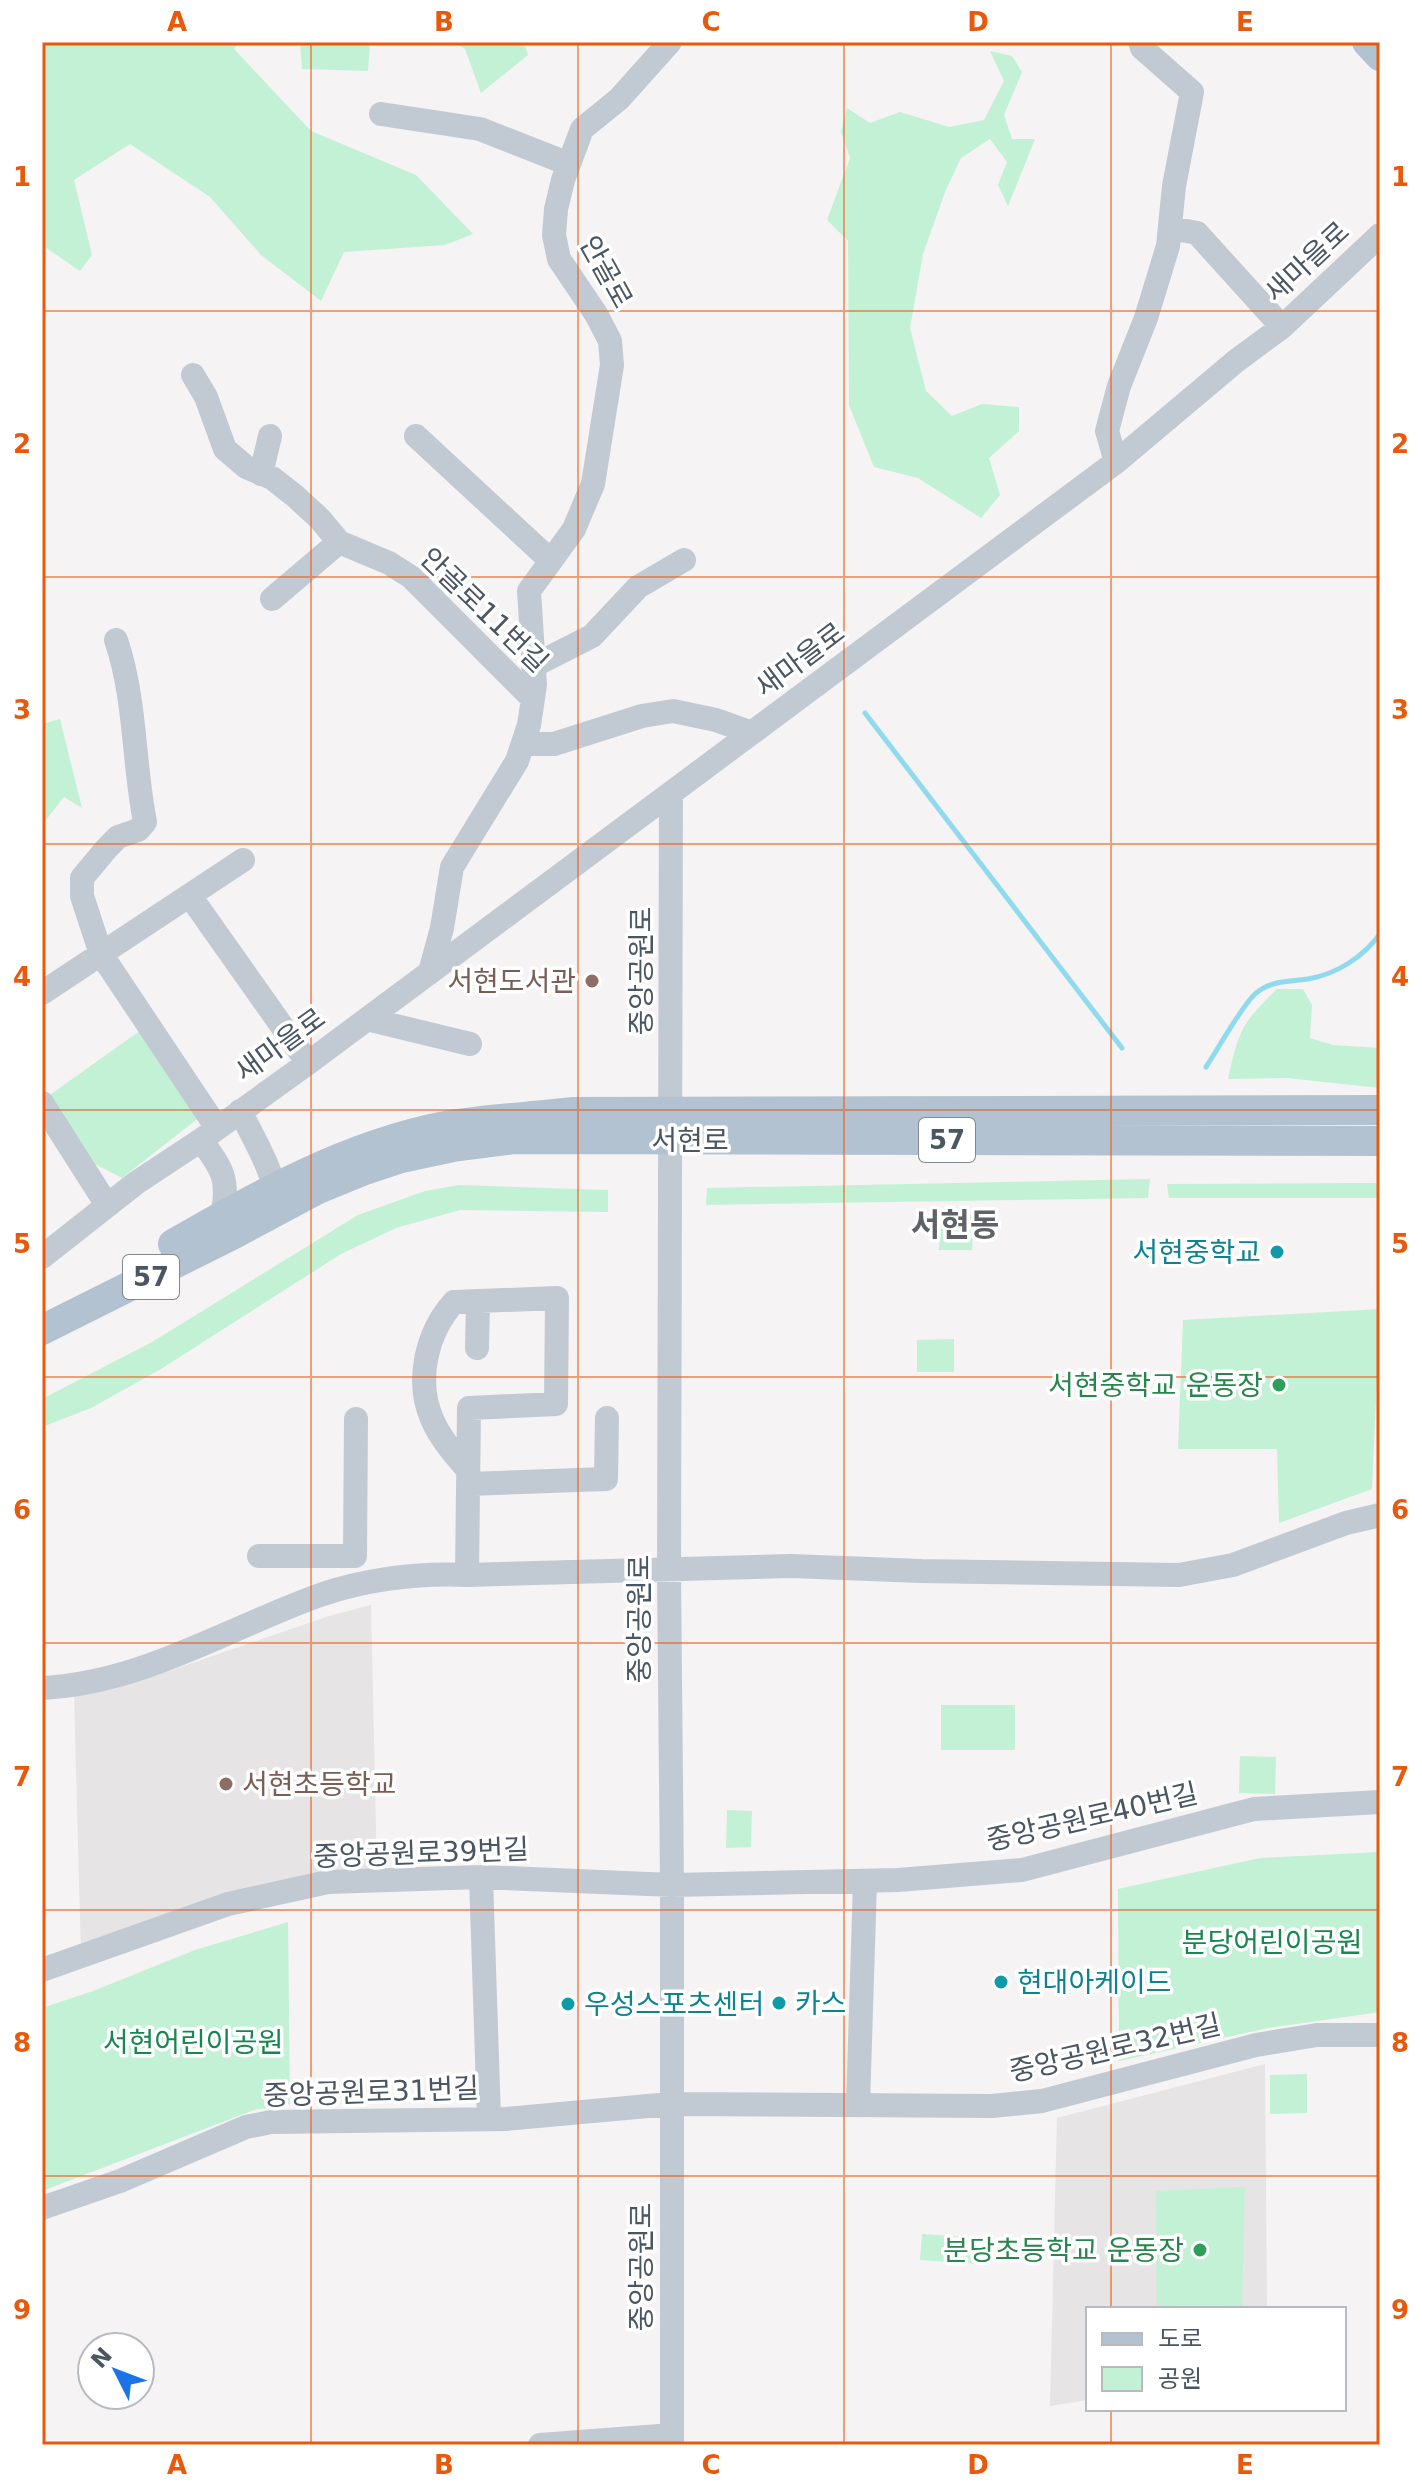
<svg xmlns="http://www.w3.org/2000/svg" width="1422" height="2487" font-family="'DejaVu Sans','Noto Sans KR',sans-serif">
	<style>
		.education { fill: #e6e4e5 }
		.green { fill: #c3f1d5 }
		.lines { fill: none; stroke-linecap: round; stroke-linejoin: round }
		.stream { stroke: #90daee; stroke-width: 5 }
		.minor { stroke: #c1cad2; stroke-width: 24 }
		.major { stroke: #b3c2d1; stroke-width: 30 }
		.grid { fill: none; stroke: #e8590c; stroke-width: 2; stroke-opacity: 0.55 }
		.education-dot { fill: #8d6e63; stroke: #fff; stroke-width: 3 }
		.culture-dot { fill: #0f9aa8; stroke: #fff; stroke-width: 3 }
		.leisure-dot { fill: #2e9e5b; stroke: #fff; stroke-width: 3 }
		.labels { text-anchor: middle; dominant-baseline: central; stroke-width: 7; stroke-linejoin: round; paint-order: stroke }
		.shield { fill: #fff; stroke: #808990; stroke-width: 2 }
		.shield-label { font-size: 26px; font-weight: bold; fill: #4a5661 }
		.street-label { font-size: 28px; fill: #4a5661; stroke: #fff }
		.education-label { font-size: 28px; fill: #785e54; stroke: #fff; text-anchor: end }
		.culture-label { font-size: 28px; fill: #0d838f; stroke: #fff; text-anchor: start }
		.leisure-label { font-size: 28px; fill: #27864d; stroke: #fff; text-anchor: end }
		.park-label { font-size: 28px; fill: #17864f; stroke: #fff }
		.quarter-label { font-size: 32px; font-weight: bold; fill: #5f6368; stroke: #fff }
		.neatline { fill: none; stroke: #e8590c; stroke-width: 3 }
		.grid-label { font-size: 26px; text-anchor: middle; font-weight: bold; fill: #e8590c }
	</style>
	<rect width="100%" height="100%" fill="#f5f3f3"/>
	<path class="education" d="M371,1605L377,1874L81,1955L74,1695L140,1681L329,1616Z
		M1265,2064L1267,2309H1088V2400L1050,2406L1057,2118Z"/>
	<path class="green" d="M42,42H239L234,49L311,131L416,175L473,234L445,245L344,252L321,301L261,255L210,197L130,144L74,180L92,255L80,271L42,245Z
		M300,42H370L368,71L302,69Z
		M452,42H524L528,55L481,93L465,49Z
		M990,51L1012,56L1022,72L1004,115L1012,139H1035L1008,206L998,185L1007,162L990,139L961,158L945,192L923,254L910,328L926,391L952,416L982,404L1019,407V431L989,458L1000,495L981,518L918,478L874,467L849,405L848,241L827,220L850,158L841,132L847,108L870,123L900,112L949,127L984,120L1004,81Z
		M60,719L82,808L64,797L42,825V724Z
		M1277,989H1303L1312,1005L1310,1038L1333,1045L1380,1048V1088L1287,1078L1228,1079C1239,1030 1241,1024 1277,989Z
		M141,1030L200,1109L196,1120L122,1178L93,1163L47,1097Z
		M1150,1179L1148,1198L706,1205L707,1188Z
		M1380,1183V1198H1169L1167,1184Z
		M459,1185L608,1190V1212L460,1210L396,1228L341,1254L161,1369L91,1408L42,1427V1399L152,1342L358,1215L425,1191Z
		M941,1214L974,1215L972,1250H939Z
		M1380,1309L1372,1489L1279,1523L1277,1449H1178L1183,1320Z
		M954,1339V1372H917V1340Z
		M941,1705H1015V1750H941Z
		M1240,1756L1276,1757L1275,1794L1239,1793Z
		M727,1810L752,1811L751,1847L726,1848Z
		M1380,1852V2012L1268,2028L1119,2061L1118,1889L1260,1858Z
		M288,1922L290,2104L254,2110L42,2191V2008L93,1991L195,1950Z
		M1307,2074V2113L1270,2114V2075Z
		M1245,2187L1242,2309H1157L1156,2191Z
		M922,2234L983,2238L981,2264L920,2260Z"/>
	<g class="lines">
		<path class="stream" d="M865,713L1122,1048
			M1206,1067C1218,1049 1241,1007 1255,994C1271,980 1288,982 1308,979C1337,974 1363,957 1380,934"/>
		<path class="minor" d="M381,114L480,129L569,164
			M1171,228L1197,233L1282,327
			M193,375L206,397L225,449L246,467L272,478L295,496L320,519L339,542L389,563L411,577L533,699
			M416,436L550,560
			M1116,462L1107,431L1119,386L1146,318L1168,246L1174,186L1192,92L1142,48L1140,42
			M261,474L270,436
			M272,599L339,542
			M116,640C136,699 133,761 145,822L138,830L118,837L107,848L82,878V896L101,954L217,1128
			M533,666L592,636L638,587L684,560
			M523,744H554L642,716L673,711L716,720L752,733
			M671,793L669,1571L672,1885V2445
			M190,896L308,1063
			M430,972L442,928L452,867L517,761L529,725L535,685L529,591L574,529L593,484L612,365L610,341L596,314L559,259L554,235L556,209L563,180L582,129L619,99L670,42
			M42,993L243,860
			M367,1019L470,1044
			M42,1103L107,1205
			M240,1111C255,1141 273,1170 278,1204
			M201,1140C222,1169 230,1179 222,1216
			M42,1257L136,1183L201,1140L308,1063L1116,462L1236,361L1282,327L1380,235
			M477,1348L478,1301
			M468,1484L606,1479L607,1418
			M259,1556H355L356,1419
			M467,1575L469,1408L556,1404L557,1298L454,1302C427,1332 415,1380 432,1419C440,1438 454,1454 468,1470
			M42,1688C144,1683 229,1627 323,1594C369,1579 419,1573 467,1575L791,1566L921,1571L1179,1575L1233,1565L1346,1523L1380,1515
			M481,1877L489,2119
			M42,1970L228,1904L328,1882L481,1877L672,1885L898,1880L1022,1870L1254,1809L1380,1802
			M858,2105L865,1882
			M42,2208L120,2181L246,2127L271,2122L506,2119L670,2104L992,2106L1042,2101L1256,2045L1317,2035H1380
			M540,2445L672,2435"/>
		<path class="major" d="M1367,42L1380,56
			M173,1244C258,1195 347,1145 445,1126C487,1119 531,1117 573,1112L1380,1110
			M42,1330L232,1235L318,1189L362,1171L401,1158L453,1147L514,1139L1380,1141"/>
	</g>
	<path class="grid" d="M311,42V2445M578,42V2445M844,42V2445M1111,42V2309M42,311H1380M42,577H1380M42,844H1380M42,1110H1380M42,1377H1380M42,1643H1380M42,1910H1380M42,2176H1380M1111,2409V2445"/>
	<g class="education-dot">
		<circle cx="592" cy="981" r="8"/>
		<circle cx="226" cy="1784" r="8"/>
	</g>
	<g class="culture-dot">
		<circle cx="1277" cy="1252" r="8"/>
		<circle cx="1001" cy="1982" r="8"/>
		<circle cx="779" cy="2003" r="8"/>
		<circle cx="568" cy="2004" r="8"/>
	</g>
	<g class="leisure-dot">
		<circle cx="1279" cy="1385" r="8"/>
		<circle cx="1200" cy="2250" r="8"/>
	</g>
	<g class="labels">
		<g class="shield">
			<rect x="919" y="1118" width="56" height="44" rx="6"/>
			<rect x="123" y="1255" width="56" height="44" rx="6"/>
		</g>
		<g class="shield-label">
			<text x="947" y="1140">57</text>
			<text x="151" y="1277">57</text>
		</g>
		<g class="street-label">
			<text transform="translate(1307 262) rotate(-43)">새마을로</text>
			<text transform="translate(606 272) rotate(61)">안골로</text>
			<text transform="translate(484 610) rotate(44)">안골로11번길</text>
			<text transform="translate(800 660) rotate(-37)">새마을로</text>
			<text transform="translate(641 971) rotate(-90)">중앙공원로</text>
			<text transform="translate(280 1045) rotate(-36)">새마을로</text>
			<text x="690" y="1140">서현로</text>
			<text transform="translate(639 1619) rotate(-90)">중앙공원로</text>
			<text transform="translate(1092 1817) rotate(-13)">중앙공원로40번길</text>
			<text transform="translate(421 1853) rotate(-2)">중앙공원로39번길</text>
			<text transform="translate(1115 2048) rotate(-13)">중앙공원로32번길</text>
			<text transform="translate(371 2092) rotate(-2)">중앙공원로31번길</text>
			<text transform="translate(641 2267) rotate(-90)">중앙공원로</text>
		</g>
		<g class="education-label">
			<text x="576" y="981">서현도서관</text>
			<text x="242" y="1784" text-anchor="start">서현초등학교</text>
		</g>
		<g class="culture-label">
			<text x="1261" y="1252" text-anchor="end">서현중학교</text>
			<text x="1017" y="1982">현대아케이드</text>
			<text x="795" y="2003">카스</text>
			<text x="584" y="2004">우성스포츠센터</text>
		</g>
		<g class="leisure-label">
			<text x="1263" y="1385">서현중학교 운동장</text>
			<text x="1184" y="2250">분당초등학교 운동장</text>
		</g>
		<g class="park-label">
			<text x="1272" y="1942">분당어린이공원</text>
			<text x="193" y="2042">서현어린이공원</text>
		</g>
		<g class="quarter-label">
			<text x="955" y="1225">서현동</text>
		</g>
	</g>
	<rect width="1422" height="2487" fill="none" stroke="#ffffff" stroke-width="88"/>
	<rect x="1086" y="2307" width="260" height="104" fill="#ffffff" stroke="#b7bbc0" stroke-width="2"/>
	<rect x="1102" y="2333" width="40" height="12" fill="#b3c2d1" stroke="#b7bbc0" stroke-width="2"/>
	<text x="1158" y="2347" font-size="24" fill="#4a5661">도로</text>
	<rect x="1102" y="2367" width="40" height="24" fill="#c3f1d5" stroke="#b7bbc0" stroke-width="2"/>
	<text x="1158" y="2387" font-size="24" fill="#4a5661">공원</text>
	<g transform="translate(116 2371) rotate(312)"><circle r="38" fill="#ffffff" stroke="#b7bbc0" stroke-width="2"/>
	<path d="M0-6L14 30L0 20L-14 30Z" fill="#1a73e8"/>
	<text y="-12" font-size="22" font-weight="bold" text-anchor="middle" fill="#4a5661">N</text>
	</g>
	<rect x="44" y="44" width="1334" height="2399" class="neatline"/>
	<g class="grid-label">
		<text x="177" y="31">A</text>
		<text x="444" y="31">B</text>
		<text x="711" y="31">C</text>
		<text x="978" y="31">D</text>
		<text x="1245" y="31">E</text>
		<text x="22" y="186">1</text>
		<text x="1400" y="186">1</text>
		<text x="22" y="453">2</text>
		<text x="1400" y="453">2</text>
		<text x="22" y="719">3</text>
		<text x="1400" y="719">3</text>
		<text x="22" y="986">4</text>
		<text x="1400" y="986">4</text>
		<text x="22" y="1253">5</text>
		<text x="1400" y="1253">5</text>
		<text x="22" y="1519">6</text>
		<text x="1400" y="1519">6</text>
		<text x="22" y="1786">7</text>
		<text x="1400" y="1786">7</text>
		<text x="22" y="2052">8</text>
		<text x="1400" y="2052">8</text>
		<text x="22" y="2319">9</text>
		<text x="1400" y="2319">9</text>
		<text x="177" y="2474">A</text>
		<text x="444" y="2474">B</text>
		<text x="711" y="2474">C</text>
		<text x="978" y="2474">D</text>
		<text x="1245" y="2474">E</text>
	</g>
</svg>
